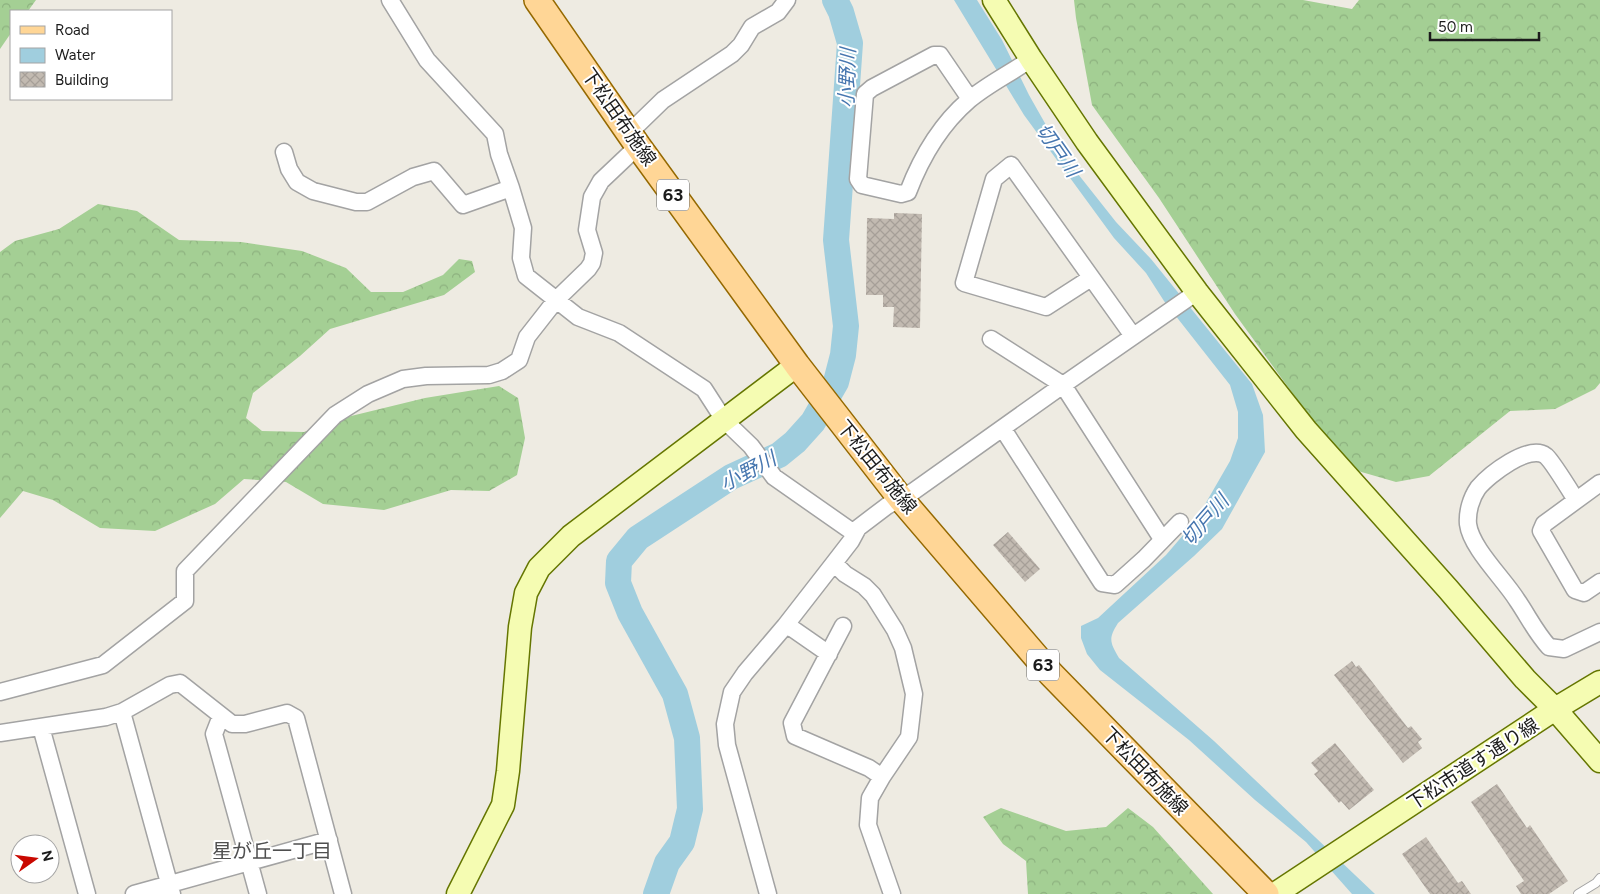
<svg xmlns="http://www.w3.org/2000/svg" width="1600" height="894" font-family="Figtree,'Noto Sans JP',sans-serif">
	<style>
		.forest { fill: url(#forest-crowns) }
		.water { fill: #a0cede }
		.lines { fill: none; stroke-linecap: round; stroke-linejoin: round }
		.river { stroke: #a0cede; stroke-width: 26 }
		.building { fill: url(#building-cross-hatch) }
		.lane-casing { stroke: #a3a3a3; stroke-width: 10 }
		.street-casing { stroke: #a3a3a3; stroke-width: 19 }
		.secondary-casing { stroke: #657601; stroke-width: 25 }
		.primary-casing { stroke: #956900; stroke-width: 28 }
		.lane { stroke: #fff; stroke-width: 8 }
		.street { stroke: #fff; stroke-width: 16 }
		.secondary { stroke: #f5fcb2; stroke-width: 22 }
		.primary { stroke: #ffd696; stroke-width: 25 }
		.labels { text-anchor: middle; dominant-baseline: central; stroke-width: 4; stroke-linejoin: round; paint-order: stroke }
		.shield { fill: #fff; stroke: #606060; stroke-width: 1 }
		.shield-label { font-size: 18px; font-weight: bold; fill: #1c1c1c }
		.street-label { font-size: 19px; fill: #1c1c1c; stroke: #fff }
		.water-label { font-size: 20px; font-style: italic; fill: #4676af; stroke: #fff }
		.neighbourhood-label { font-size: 20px; fill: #4f4f4f; stroke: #fff }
	</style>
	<defs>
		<pattern id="forest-crowns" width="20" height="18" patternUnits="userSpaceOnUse" patternTransform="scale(1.25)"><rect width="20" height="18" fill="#a4cf94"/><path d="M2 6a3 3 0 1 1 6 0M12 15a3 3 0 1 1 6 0" fill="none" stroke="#8db17f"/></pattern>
		<pattern id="building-cross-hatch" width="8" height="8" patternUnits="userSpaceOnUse" patternTransform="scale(1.25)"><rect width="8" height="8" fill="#c2bab1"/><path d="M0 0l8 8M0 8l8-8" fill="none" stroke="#a69f98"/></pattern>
	</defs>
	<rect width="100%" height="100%" fill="#eeebe2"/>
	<path class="forest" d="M0,0H36L28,11H11V33L0,49Z
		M1074,0H1303L1352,9L1359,0H1600V383L1595,389L1555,409L1510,411L1429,476L1396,482L1358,471L1320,431L1235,314L1159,198L1092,105L1076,18Z
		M98,204L137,211L179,240L241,242L302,251L346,268L371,292H403L443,275L459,259L472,261L475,272L444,295L330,329L300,356L253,393L246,418L262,431L304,432L347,417L425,398L499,386L518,398L525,438L517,475L489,491L451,490L384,510L323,504L286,482L244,479L215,504L155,531L100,528L53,500L23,491L0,518V252L15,241L59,229Z
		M1001,808L1066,831L1106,827L1128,808L1153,827L1213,894H1028L1026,861L1003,844L983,817Z"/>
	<path class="water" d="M954,0H977L1002,40L1029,95L1063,155L1116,222L1151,259L1252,384L1263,415L1265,452L1222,529L1194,556L1118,623C1108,639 1110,642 1119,658L1214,741L1375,894H1352L1306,842L1255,800L1189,740L1100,670L1087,654L1081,638V626L1098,618L1166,555L1196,520L1230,461L1238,438V412L1230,385L1164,301L1146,273L1114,238L1024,115Z"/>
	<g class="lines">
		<path class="river" d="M656,894L667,863L682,842L690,809L687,738L675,694L630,613L618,583L619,561L638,538L731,477L779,455L795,442L813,422L836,382L843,355L846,326L836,240L850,43L841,12L835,0"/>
	</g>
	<path class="building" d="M894,213L922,214L920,328L893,327L894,307H883V295H866L867,218L894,219Z
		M1008,532L1040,569L1025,582L993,545Z
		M1352,661L1356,667L1359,665L1408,728L1411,726L1422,739L1418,742L1422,748L1403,763L1334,675Z
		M1335,743L1374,790L1349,810L1341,801L1339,803L1314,774L1318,771L1311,763Z
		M1497,784L1527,828L1530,825L1568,881L1549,894H1521L1516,886L1524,881L1471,802Z
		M1426,837L1458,883L1462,881L1471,894H1430L1402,854Z"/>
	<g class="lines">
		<g class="lane-casing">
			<path id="lane" d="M1578,894L1596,883L1600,878"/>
		</g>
		<g class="street-casing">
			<path id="street" d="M390,0L427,60L495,134L499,154L511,188L523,228L521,258L526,276L578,317L619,333L704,389L724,420L751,446L774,477L854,533
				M970,99L940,55H934L872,88L865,94L858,179L862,185L901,194L908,192C921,158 941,124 969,100C988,84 1011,73 1031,59
				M629,133L663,100L732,54L741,45L752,27L778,12L787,0
				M284,152L289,169L297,182L313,191L356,202H367L413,177L434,171L463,205L511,188
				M1091,278L1046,307L964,283L994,179L1011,165L1133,336
				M991,339L1063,385L1162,539
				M1003,429L1102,583L1115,585L1144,559L1180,522
				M1600,483L1544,524L1541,531L1575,590L1584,593L1600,582
				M1576,500C1571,492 1552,461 1546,456C1529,443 1489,475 1478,488C1471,498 1467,512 1468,524C1471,548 1504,579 1517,600C1528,616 1536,633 1549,647L1564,649L1600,632
				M834,563L845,574L864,586L873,595L895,630L903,648L914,694L909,737L882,777L870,798L868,825L892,894
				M785,626L793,629L829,654
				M843,626L792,723L795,736L869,768L882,777
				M0,692L103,665L185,601V571L335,415L368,394L403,379L426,376L489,375L502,371L519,360L527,337L556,300L588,269L592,263L594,253L587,230L592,197L601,181L638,146
				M122,712L172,894
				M221,716L214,734L258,894
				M41,727L87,894
				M0,733L106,717L122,712L170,685L180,683L232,724H245L287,713L296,718L343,894
				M134,894L329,840
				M768,894L727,745L725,724L732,692L745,673L785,626L834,563L851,541L858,528L887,506L914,491L1063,385L1197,292"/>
		</g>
		<g class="secondary-casing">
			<path id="secondary" d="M994,0L1031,59L1087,142L1197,292L1306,430L1448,589L1525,679L1555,709L1600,761
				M458,894L503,805L508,771L520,627L526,593L539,568L571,536L797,365
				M1275,894L1555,709L1600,682"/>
		</g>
		<g class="primary-casing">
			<path id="primary" d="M537,0L638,146L797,365L901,499L1051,674L1266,894"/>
		</g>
		<use href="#lane" class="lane"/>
		<use href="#street" class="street"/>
		<use href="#secondary" class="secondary"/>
		<use href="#primary" class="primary"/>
	</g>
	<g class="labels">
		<g class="shield">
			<rect x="657" y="179.5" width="32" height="31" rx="4"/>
			<rect x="1027" y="649.5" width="32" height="31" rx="4"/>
		</g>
		<g class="shield-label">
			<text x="673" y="195">63</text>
			<text x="1043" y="665">63</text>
		</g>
		<g class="street-label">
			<text transform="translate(619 117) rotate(55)">下松田布施線</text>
			<text transform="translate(877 467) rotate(51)">下松田布施線</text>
			<text transform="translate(1473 764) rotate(-33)">下松市道す通り線</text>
			<text transform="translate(1145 771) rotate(46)">下松田布施線</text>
		</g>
		<g class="water-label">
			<text transform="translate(847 78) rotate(-88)">小野川</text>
			<text transform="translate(1058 150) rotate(55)">切戸川</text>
			<text transform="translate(748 471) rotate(-28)">小野川</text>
			<text transform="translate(1205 520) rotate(-49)">切戸川</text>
		</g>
		<g class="neighbourhood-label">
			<text x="272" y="851">星が丘一丁目</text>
		</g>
	</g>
	<rect x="10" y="10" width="162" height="90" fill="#ffffff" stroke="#a4a4a4"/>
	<rect x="20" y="26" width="25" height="8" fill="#ffd696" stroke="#a4a4a4"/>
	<text x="55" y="35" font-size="15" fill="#1c1c1c">Road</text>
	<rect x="20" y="48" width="25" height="15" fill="#a0cede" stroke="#a4a4a4"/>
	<text x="55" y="60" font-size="15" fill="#1c1c1c">Water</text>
	<rect x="20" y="72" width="25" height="15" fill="url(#building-cross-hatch)" stroke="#a4a4a4"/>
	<text x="55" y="85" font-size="15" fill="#1c1c1c">Building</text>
	<g transform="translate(35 859) rotate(76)"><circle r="24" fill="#ffffff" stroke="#a4a4a4"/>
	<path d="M0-4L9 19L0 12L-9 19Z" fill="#c90800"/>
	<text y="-8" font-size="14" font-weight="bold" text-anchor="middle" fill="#1c1c1c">N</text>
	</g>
	<path d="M1430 32v8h109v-8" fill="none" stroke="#1c1c1c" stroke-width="2.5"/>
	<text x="1438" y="32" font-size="15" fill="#1c1c1c" stroke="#ffffff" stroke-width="4" paint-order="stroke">50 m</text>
</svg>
